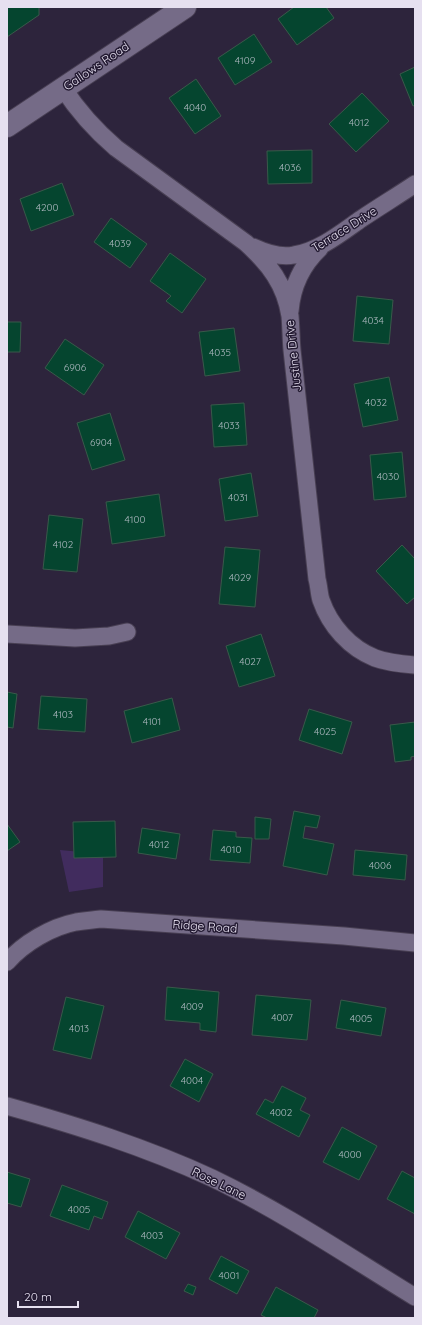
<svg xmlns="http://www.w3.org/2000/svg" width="422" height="1325" font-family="Quicksand,sans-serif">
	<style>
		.green { fill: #412c5e }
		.building { fill: #05452f; stroke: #39594a }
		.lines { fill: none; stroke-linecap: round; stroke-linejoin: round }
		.street-casing { stroke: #483f53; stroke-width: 19 }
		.secondary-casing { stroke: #483f53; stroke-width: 24 }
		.street { stroke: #756b87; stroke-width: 17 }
		.secondary { stroke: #756b87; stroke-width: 22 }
		.labels { text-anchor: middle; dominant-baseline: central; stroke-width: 3; stroke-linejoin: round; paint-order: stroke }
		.number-label { font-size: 10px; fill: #aeb9c0 }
		.street-label { font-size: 12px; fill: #e6e0f0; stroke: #231a32 }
	</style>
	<rect width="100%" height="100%" fill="#2d243c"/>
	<path class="green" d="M60,850L103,854V887L69,892Z"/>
	<path class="building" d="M7,7H39V15L7,37Z
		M294,7H326L334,18L297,45L278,19Z
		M254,34L272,62L235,85L218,58Z
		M415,67V105L413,106L400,74Z
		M196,79L221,116L195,134L169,98Z
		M362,93L389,121L356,152L329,124Z
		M312,150V183L268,184L267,151Z
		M62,183L74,215L31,231L20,199Z
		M111,218L147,244L130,268L94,242Z
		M170,253L206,279L182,313L166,301L171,296L150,281Z
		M357,296L393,300L389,344L353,341Z
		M7,322H21L20,352H7Z
		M234,328L240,371L205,376L199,332Z
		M65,339L104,365L84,395L45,368Z
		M389,377L398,420L363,427L354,384Z
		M244,403L247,445L214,447L211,405Z
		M110,413L125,460L92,470L77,423Z
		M402,452L406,497L374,500L370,455Z
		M251,473L258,516L225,521L219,479Z
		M159,494L165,536L112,544L106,502Z
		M49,515L83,519L77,572L43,569Z
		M402,545L415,559V597L407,604L376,571Z
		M225,547L260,550L255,607L219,604Z
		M261,634L275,676L239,687L226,646Z
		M7,692L17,694L13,728L7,727Z
		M41,696L87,699L85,732L38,729Z
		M172,698L180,730L132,743L124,711Z
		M309,709L352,722L342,754L299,740Z
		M415,722V756L411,757V760L395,762L390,725Z
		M294,811L320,816L317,828L305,826L303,838L334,844L327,875L283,866Z
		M255,817L271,819L269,839H255Z
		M115,821L116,857L74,858L73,822Z
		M7,824L20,842L7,851Z
		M142,828L180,834L176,859L138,853Z
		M213,830L236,832V837L252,838L250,863L210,860Z
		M355,850L407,855L405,880L353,875Z
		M167,987L219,992L216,1032L200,1030V1023L165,1020Z
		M256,995L311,1000L307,1040L252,1035Z
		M66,997L104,1006L91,1059L53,1050Z
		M341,1000L386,1008L381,1036L336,1028Z
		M185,1059L213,1074L199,1102L170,1086Z
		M282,1086L306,1098L300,1110L310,1115L299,1137L256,1114L265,1099L273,1103Z
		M342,1127L377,1146L359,1180L323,1162Z
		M402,1171L415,1178V1214L387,1199Z
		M7,1172L30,1179L21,1207L7,1203Z
		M62,1185L108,1202L102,1219L94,1216L89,1230L50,1216Z
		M138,1211L180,1233L166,1259L125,1237Z
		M221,1256L249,1271L237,1294L209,1279Z
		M188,1284L196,1287L193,1295L184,1291Z
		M276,1287L318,1310L314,1318H267L261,1315Z"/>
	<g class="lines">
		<g class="street-casing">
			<path id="street" d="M63,88C78,111 95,130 116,148L246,243C269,264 285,284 290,316C291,327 291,339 292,350L317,579C319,586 319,594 321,600C330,626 350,648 375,658C388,663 402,664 415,665
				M253,247C266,253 280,258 294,255C319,251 341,233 361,219C379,207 397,196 415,184
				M290,311C292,286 302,265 320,248
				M7,634L75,638L109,636L127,632
				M7,962C24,943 51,927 76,922C84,921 92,920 101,919L344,936L415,943
				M7,1106C78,1126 145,1147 212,1178C283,1212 348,1256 415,1297"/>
		</g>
		<g class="secondary-casing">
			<path id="secondary" d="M7,126L185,7"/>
		</g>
		<use href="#street" class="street"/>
		<use href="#secondary" class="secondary"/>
	</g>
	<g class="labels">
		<g class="number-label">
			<text x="245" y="60">4109</text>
			<text x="195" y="107">4040</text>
			<text x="359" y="122">4012</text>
			<text x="290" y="167">4036</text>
			<text x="47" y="207">4200</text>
			<text x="120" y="243">4039</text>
			<text x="373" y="320">4034</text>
			<text x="220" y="352">4035</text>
			<text x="75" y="367">6906</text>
			<text x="376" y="402">4032</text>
			<text x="229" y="425">4033</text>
			<text x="101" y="442">6904</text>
			<text x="388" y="476">4030</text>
			<text x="238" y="497">4031</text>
			<text x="135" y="519">4100</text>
			<text x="63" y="544">4102</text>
			<text x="240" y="577">4029</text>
			<text x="250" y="661">4027</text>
			<text x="63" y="714">4103</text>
			<text x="152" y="721">4101</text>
			<text x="325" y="731">4025</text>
			<text x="159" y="844">4012</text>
			<text x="231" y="849">4010</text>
			<text x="380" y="865">4006</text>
			<text x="192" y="1006">4009</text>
			<text x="282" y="1017">4007</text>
			<text x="361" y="1018">4005</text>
			<text x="79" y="1028">4013</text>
			<text x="192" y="1080">4004</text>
			<text x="281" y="1112">4002</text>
			<text x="350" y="1154">4000</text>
			<text x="79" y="1209">4005</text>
			<text x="152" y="1235">4003</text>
			<text x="229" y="1275">4001</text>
		</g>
		<g class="street-label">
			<text transform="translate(96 66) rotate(-34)">Gallows Road</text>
			<text transform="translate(344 229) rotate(-32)">Terrace Drive</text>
			<text transform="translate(293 356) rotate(-96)">Justine Drive</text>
			<text transform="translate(205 926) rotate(4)">Ridge Road</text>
			<text transform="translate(219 1183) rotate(26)">Rose Lane</text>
		</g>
	</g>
	<rect width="422" height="1325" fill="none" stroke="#e6e0f0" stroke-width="16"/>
	<path d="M18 1301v6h60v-6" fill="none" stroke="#e6e0f0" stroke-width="2"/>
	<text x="24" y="1301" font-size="12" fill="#e6e0f0" stroke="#231a32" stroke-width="3" paint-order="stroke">20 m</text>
</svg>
